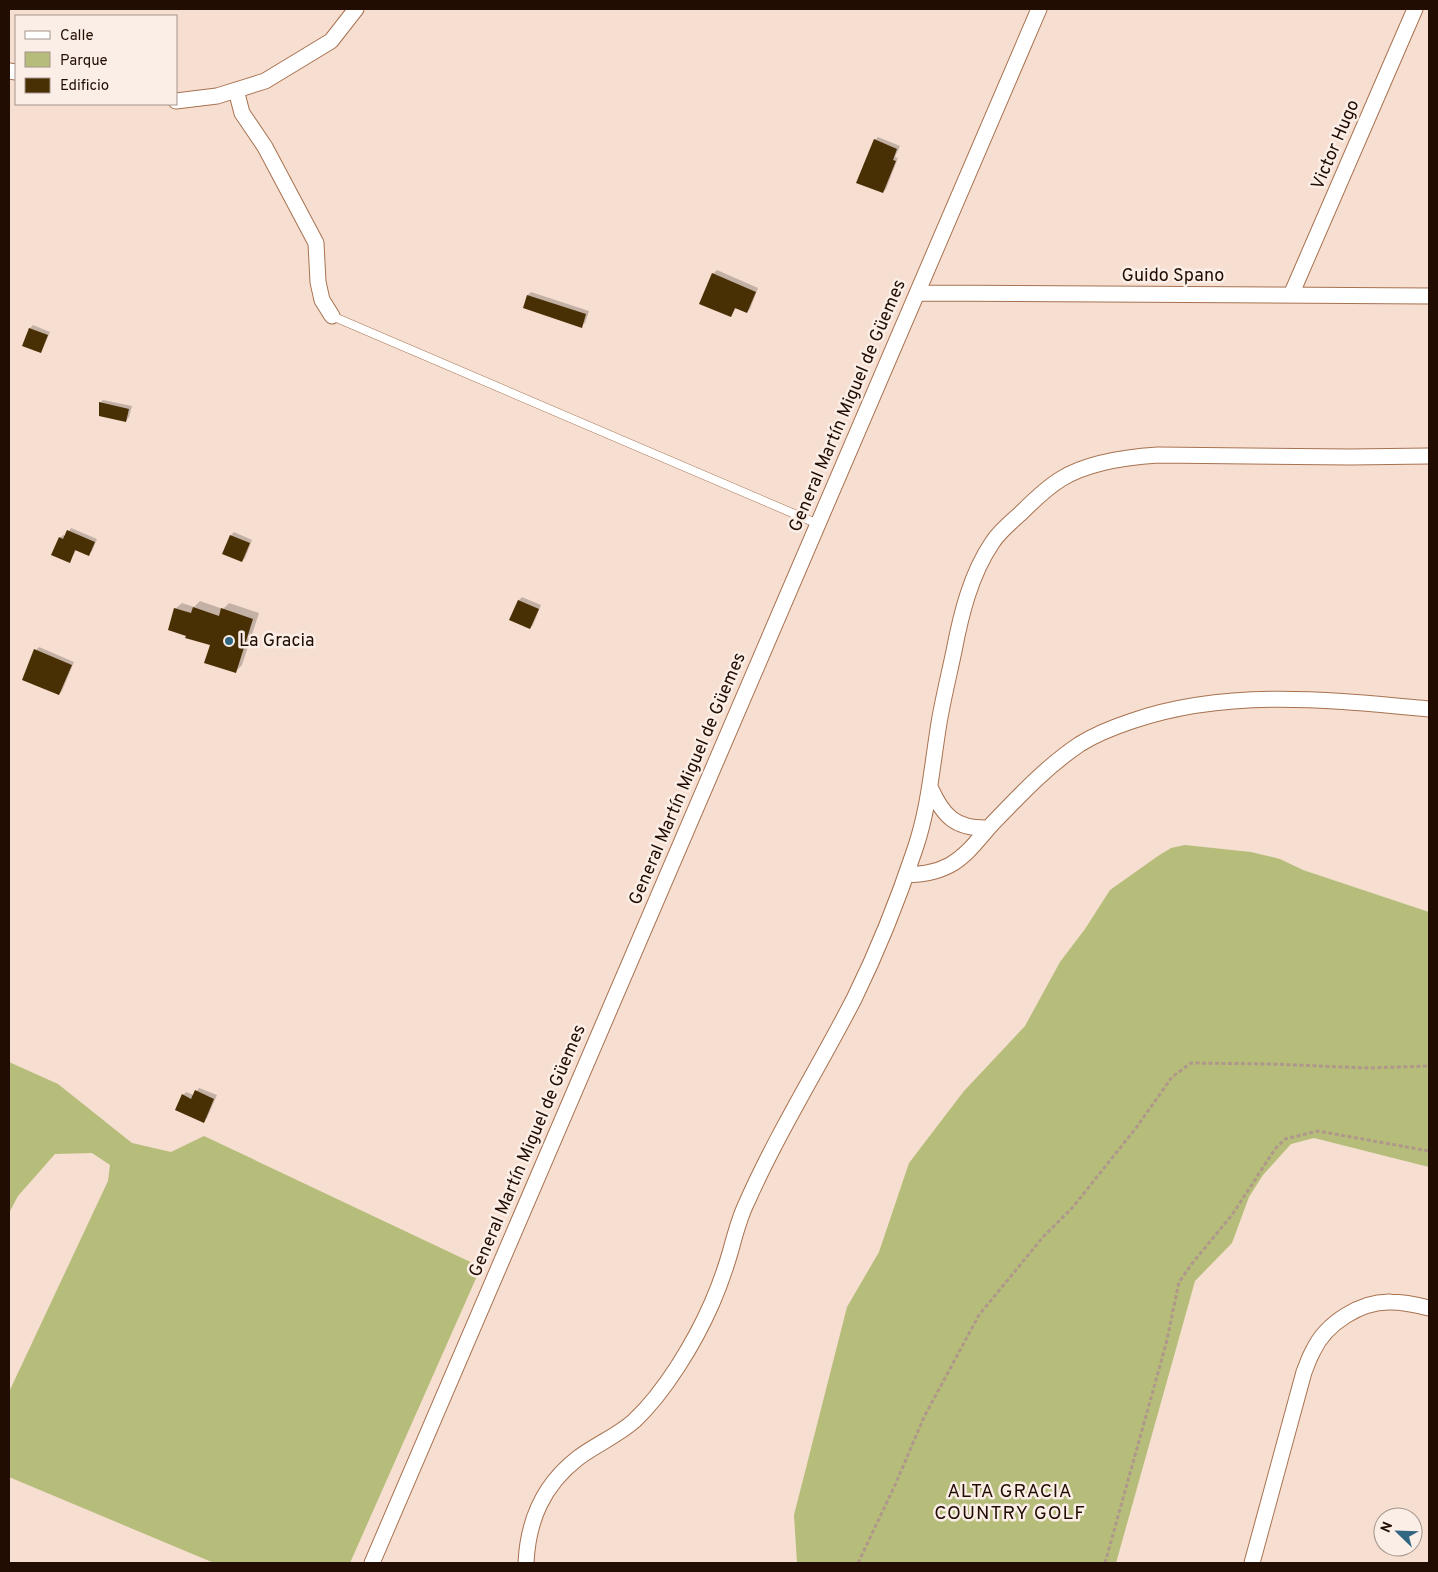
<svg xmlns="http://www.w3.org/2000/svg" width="1438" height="1572" font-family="Overpass,sans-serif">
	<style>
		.green { fill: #b6bd7a }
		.shadow { fill: #0003 }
		.building { fill: #492f04 }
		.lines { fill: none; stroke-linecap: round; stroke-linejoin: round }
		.lane-casing { stroke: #a77250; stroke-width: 9 }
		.street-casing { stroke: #a77250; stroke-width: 17 }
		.path { stroke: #af988b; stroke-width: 3; stroke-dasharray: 4 2.5; stroke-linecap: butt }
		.lane { stroke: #fff; stroke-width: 8 }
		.street { stroke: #fff; stroke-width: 15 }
		.poi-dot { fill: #326783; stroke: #fbeee7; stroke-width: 2 }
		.labels { text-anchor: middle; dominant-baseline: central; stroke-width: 5; stroke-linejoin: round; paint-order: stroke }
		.street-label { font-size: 18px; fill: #210d02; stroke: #fbeee7 }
		.poi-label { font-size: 18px; fill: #210d02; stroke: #fbeee7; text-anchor: start }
		.neighbourhood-label { font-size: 19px; letter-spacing: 1px; fill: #210d02; stroke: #fbeee7 }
	</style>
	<rect width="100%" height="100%" fill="#f6ded0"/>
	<path class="green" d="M1185,845L1251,852L1280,859L1303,870L1429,912V1167L1314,1138L1291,1144L1263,1175L1249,1197L1232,1243L1195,1281L1116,1563H797L794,1515L847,1307L879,1252L909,1163L964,1091L1025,1026L1060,962L1085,929L1110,890L1158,856L1171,848Z
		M9,1062L58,1084L132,1143L171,1152L204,1136L481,1267L350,1563H214L9,1477V1392L108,1181L110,1165L92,1153L55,1154L18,1196L9,1213Z"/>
	<path class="shadow" d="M878,137L900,146L895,157L898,158L886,189L883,192L875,140Z
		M717,270L758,288L750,309L747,312L736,308L731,316L713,274Z
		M531,292L589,311L585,323L581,326L524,307L528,295Z
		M33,325L50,332L43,348L40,352L23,345L30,328Z
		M103,400L132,406L129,417L126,421L100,403Z
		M71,528L97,539L92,551L89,554L77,549L70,561L60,538L63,535L66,536Z
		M234,532L252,540L245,558L242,561L231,535Z
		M522,597L541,605L533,625L530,628L511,620L519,600Z
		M200,601L223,609L229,603L259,613L242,665L236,671L211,644L175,609L182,603L194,607Z
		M39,647L74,662L62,691L59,694L36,650Z
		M199,1088L217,1095L207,1118L203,1121L183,1095L186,1092L194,1095Z"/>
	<path class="building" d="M874,139L897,149L893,160L896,161L883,193L856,183Z
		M712,273L756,292L747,313L735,308L731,317L699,304Z
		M527,295L586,314L582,328L523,308Z
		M29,328L48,335L41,353L22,346Z
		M99,402L129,409L126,422L99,416Z
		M67,530L95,542L89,556L75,550L70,563L51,555L59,537L63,539Z
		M230,535L250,543L242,562L222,554Z
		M518,600L539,609L530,629L509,620Z
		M193,607L219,616L221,608L253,619L236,673L204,663L210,645L185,638L186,636L168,630L174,608L191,613Z
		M34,649L72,665L59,695L22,680Z
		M195,1090L214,1099L204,1123L175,1110L182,1094L191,1099Z"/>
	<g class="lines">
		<g class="lane-casing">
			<path id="lane" d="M332,316L818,524"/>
		</g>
		<g class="street-casing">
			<path id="street" d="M9,71L16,72
				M236,90L242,113L265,147L316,243L318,282L322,300L332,316
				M176,101L217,96L265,81L331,41L356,9
				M917,293L1429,296
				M1291,295L1415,9
				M930,787C943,816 955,829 988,828
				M906,875C922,874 935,873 950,865C968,855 979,838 993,823C1020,795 1047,766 1080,744C1096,734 1114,727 1132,721C1228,688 1331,700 1429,709
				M372,1563L1039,9
				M526,1563C528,1520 543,1485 578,1458C595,1445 617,1436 634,1421C665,1392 695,1342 712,1303C719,1287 725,1270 730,1253C735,1235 739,1218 747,1202C778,1132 819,1067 854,999C878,950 898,900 915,849C929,808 932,766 939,723C943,699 949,675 954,651C961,614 971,574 992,543C999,532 1010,523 1020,514C1032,502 1046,488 1061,479C1088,462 1127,457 1158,455L1350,457L1429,456
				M1252,1563L1304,1372C1307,1365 1309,1358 1313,1351C1326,1323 1361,1301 1391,1302C1404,1302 1417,1305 1429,1308"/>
		</g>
		<path class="path" d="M858,1563L896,1483L924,1417L979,1315L1043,1237L1073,1207L1136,1128L1172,1077L1191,1063L1271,1064L1368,1068L1429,1066
			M1105,1563L1166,1344L1179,1282L1194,1261L1232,1215L1275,1149L1285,1139L1318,1131L1429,1151"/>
		<use href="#lane" class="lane"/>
		<use href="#street" class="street"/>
	</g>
	<circle class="poi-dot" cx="229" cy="641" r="5"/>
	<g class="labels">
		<g class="street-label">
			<text transform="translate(1336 145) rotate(-67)">Victor Hugo</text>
			<text x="1173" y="276">Guido Spano</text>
			<text transform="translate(848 406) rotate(-67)">General Martín Miguel de Güemes</text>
			<text transform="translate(688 779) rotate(-67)">General Martín Miguel de Güemes</text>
			<text transform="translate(528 1151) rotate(-67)">General Martín Miguel de Güemes</text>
		</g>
		<g class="poi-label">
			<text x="239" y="641">La Gracia</text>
		</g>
		<g class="neighbourhood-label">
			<text x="1010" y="1492">ALTA GRACIA<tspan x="1010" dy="22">COUNTRY GOLF</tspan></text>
		</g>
	</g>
	<rect width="1438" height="1572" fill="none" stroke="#210d02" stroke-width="20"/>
	<rect x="15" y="15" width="162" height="90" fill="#fbeee7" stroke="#a4948b"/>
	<rect x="25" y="31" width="25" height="8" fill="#ffffff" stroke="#a4948b"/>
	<text x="60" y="40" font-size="15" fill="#210d02">Calle</text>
	<rect x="25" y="52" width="25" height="15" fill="#b6bd7a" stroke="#a4948b"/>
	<text x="60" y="65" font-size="15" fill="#210d02">Parque</text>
	<rect x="25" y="78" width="25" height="15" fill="#492f04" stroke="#a4948b"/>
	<text x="60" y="90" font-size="15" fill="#210d02">Edificio</text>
	<g transform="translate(1398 1532) rotate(293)"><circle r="24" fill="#fbeee7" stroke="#a4948b"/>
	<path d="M0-4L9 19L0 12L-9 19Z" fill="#326783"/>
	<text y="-8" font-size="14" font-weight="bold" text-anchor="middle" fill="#210d02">N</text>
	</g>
</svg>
